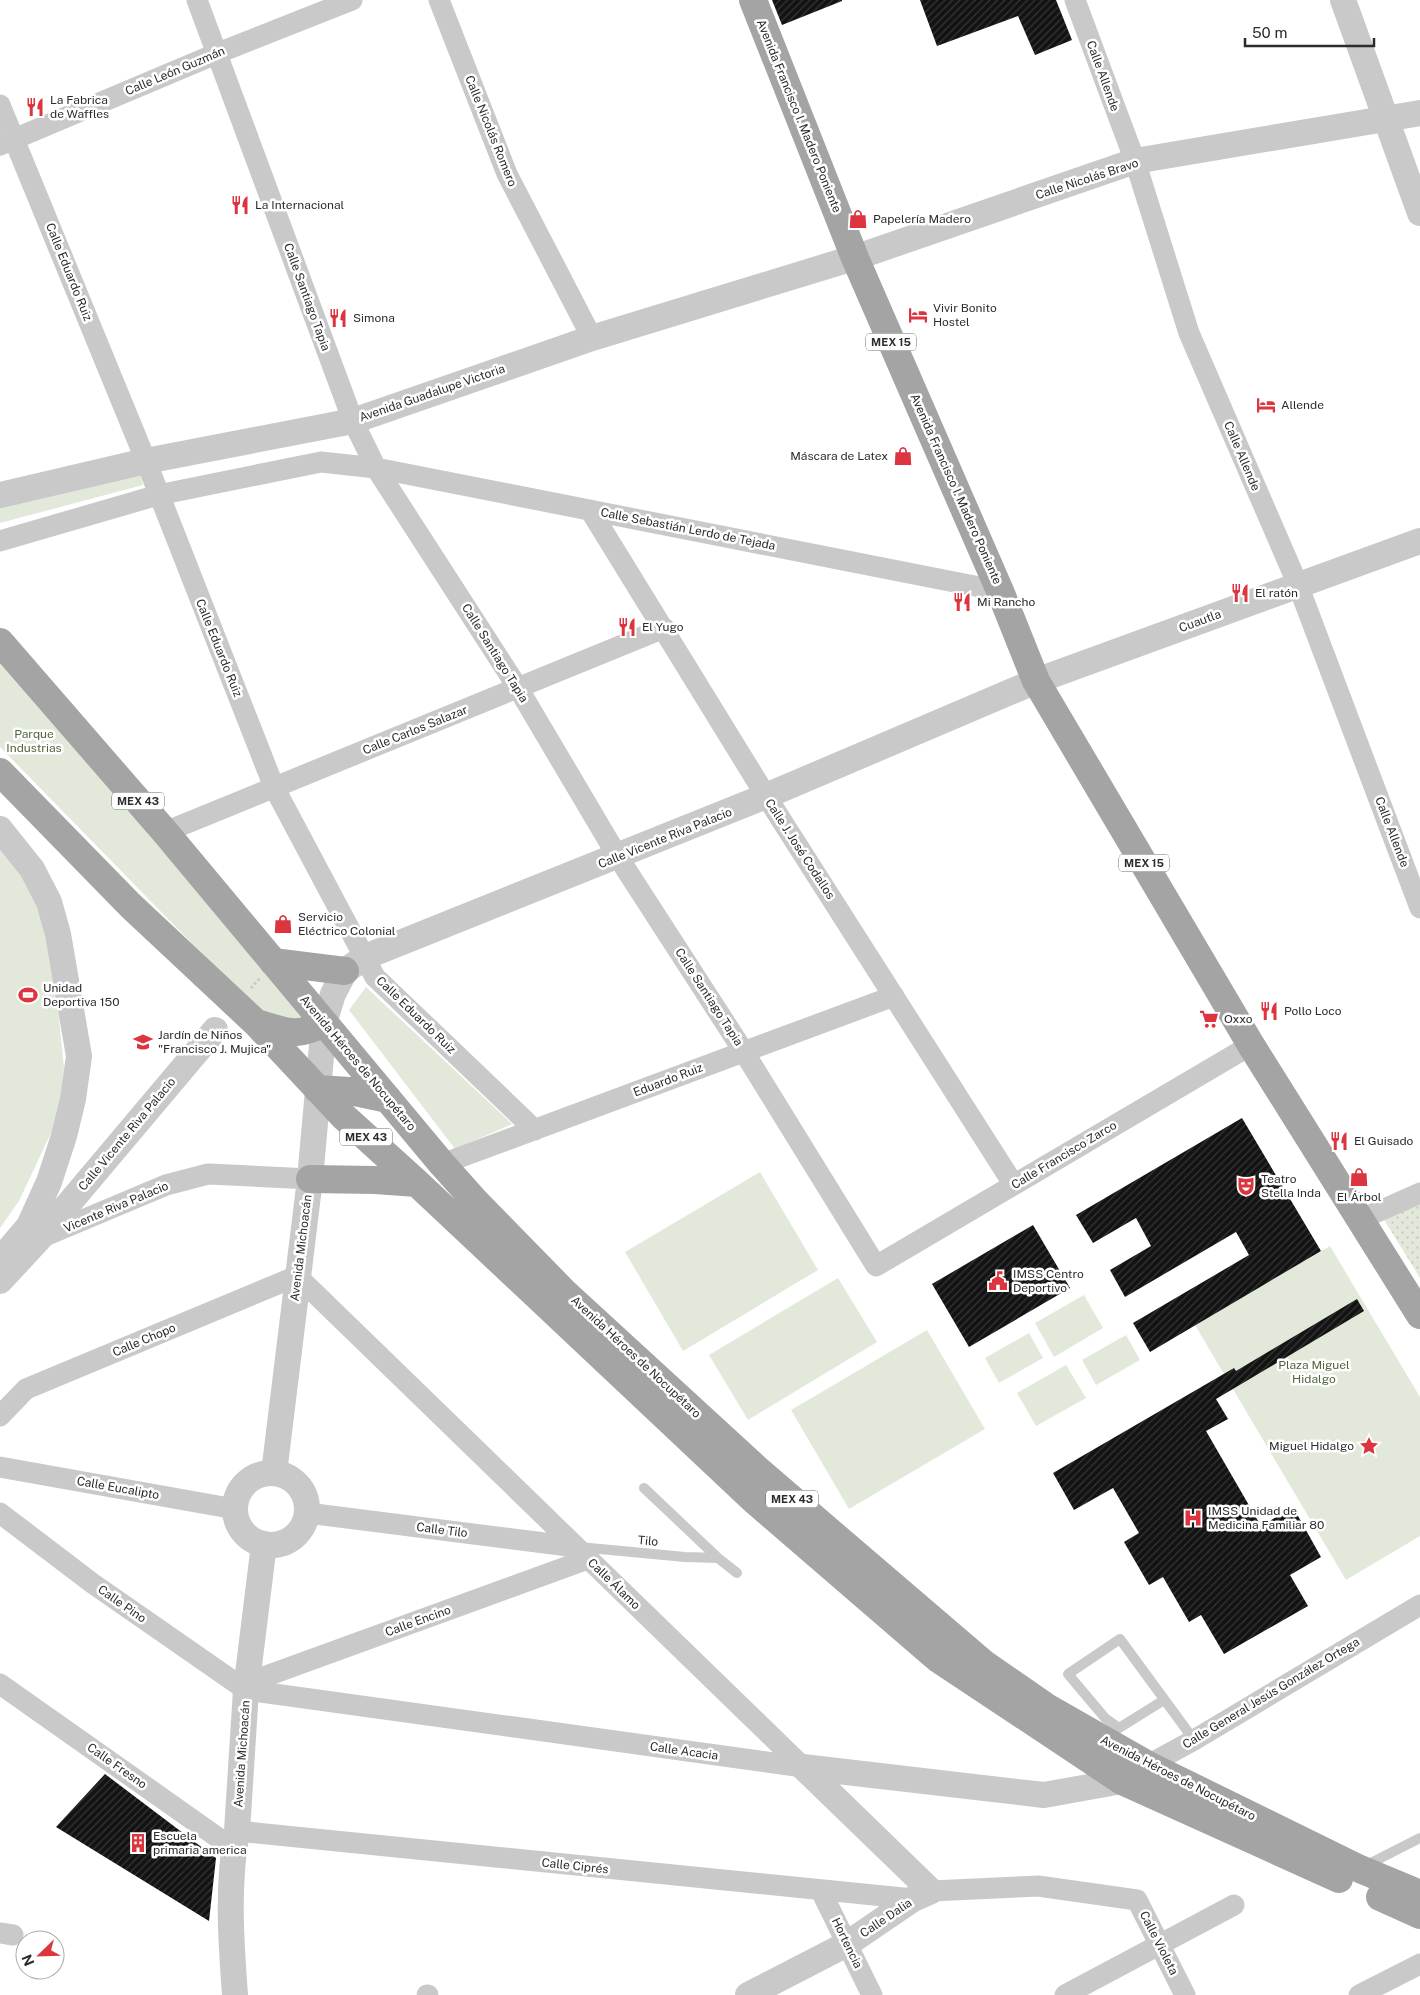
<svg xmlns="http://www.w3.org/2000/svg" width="1420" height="1995" font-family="'Public Sans',sans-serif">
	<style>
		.grass { fill: url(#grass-dots) }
		.garden { fill: #e2e9da }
		.building { fill: url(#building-hatch) }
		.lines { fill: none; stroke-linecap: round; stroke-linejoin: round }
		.path { stroke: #c9c9c9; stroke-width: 3; stroke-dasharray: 2.5 2.5; stroke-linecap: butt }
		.service { stroke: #c9c9c9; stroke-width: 10 }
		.minor { stroke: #c9c9c9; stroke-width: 21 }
		.tertiary { stroke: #c9c9c9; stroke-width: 26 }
		.primary { stroke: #a4a4a4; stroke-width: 28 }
		.labels { text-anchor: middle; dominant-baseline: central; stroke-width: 5; stroke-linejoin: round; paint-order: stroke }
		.shield { fill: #fff; stroke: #6b6b6b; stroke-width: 1 }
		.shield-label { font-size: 11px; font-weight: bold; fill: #2c2c2c }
		.street-label { font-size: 12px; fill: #2c2c2c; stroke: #fff }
		.poi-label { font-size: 12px; fill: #2c2c2c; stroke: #fff; text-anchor: start }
		.park-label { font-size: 12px; fill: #4f653c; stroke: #fff }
	</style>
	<defs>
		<pattern id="grass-dots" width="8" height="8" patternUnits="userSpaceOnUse" patternTransform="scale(1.25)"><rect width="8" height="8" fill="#e2e9da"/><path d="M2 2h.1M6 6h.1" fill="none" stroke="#c2c8bb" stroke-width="1.8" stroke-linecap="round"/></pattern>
		<pattern id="building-hatch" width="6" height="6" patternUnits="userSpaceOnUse" patternTransform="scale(1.25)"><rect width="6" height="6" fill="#131313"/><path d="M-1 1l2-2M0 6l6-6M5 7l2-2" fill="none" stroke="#363636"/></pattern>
	</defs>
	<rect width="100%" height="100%" fill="#fff"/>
	<path class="grass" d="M1420,1201V1278L1383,1218Z"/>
	<path class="garden" d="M140,474L143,485L0,523V504Z
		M0,658L312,1018L308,1026L261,1014L0,747Z
		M0,841L49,922L64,1068L58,1118L19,1201L0,1228Z
		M366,987L512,1124L455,1149L349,1010Z
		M760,1172L818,1270L683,1351L625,1252Z
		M1330,1246L1420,1397V1536L1346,1580L1195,1325Z
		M838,1278L877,1342L748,1420L709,1355Z
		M1084,1295L1103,1328L1054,1357L1035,1323Z
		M927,1330L985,1429L849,1509L791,1410Z
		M1029,1333L1043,1358L999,1383L985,1358Z
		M1126,1335L1140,1360L1096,1385L1082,1360Z
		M1066,1365L1086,1398L1036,1426L1017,1393Z"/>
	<path class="building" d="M772,0H842V1L782,25Z
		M920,0H1056L1072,40L1035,55L1018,16L937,46Z
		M1242,1118L1321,1251L1150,1352L1133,1323L1249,1255L1236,1232L1125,1297L1110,1270L1151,1246L1136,1218L1093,1243L1076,1215Z
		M1033,1225L1070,1288L969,1347L932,1284Z
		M1357,1299L1364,1311L1216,1399L1228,1419L1206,1431L1261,1526L1293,1507L1321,1557L1290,1575L1308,1606L1224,1654L1201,1615L1189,1622L1163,1577L1149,1585L1124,1542L1139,1533L1113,1488L1074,1510L1053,1473L1234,1368L1236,1371Z
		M105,1774L216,1858L209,1921L56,1827Z"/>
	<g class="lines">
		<path class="path" d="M251,988L260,978"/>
		<path class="service" d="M644,1488L718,1558L737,1573
			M579,1547L685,1557L718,1558
			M1164,1700L1119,1728L1105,1718L1068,1674L1120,1639L1194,1740
			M1365,1866L1420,1838"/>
		<path class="minor" d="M197,0L353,421L376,468L518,688L618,857L744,1052L876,1266L1251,1045
			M439,0L507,174L592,338
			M1075,0L1135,161L1189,333L1298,585L1420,908
			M0,105L146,461L274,787L375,977L535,1130
			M0,145L218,53L352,0
			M590,510L766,796L1014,1185
			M0,541L158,495L321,462L376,468L1000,591
			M165,832L664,628
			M442,1164L894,996
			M1359,1220L1420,1193
			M40,1238L166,1185L208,1174L310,1179
			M0,1416L26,1389L297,1276L803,1767
			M0,1467L235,1509
			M0,1513L92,1583L246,1690L803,1767
			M307,1513L576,1547
			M247,1683L588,1559
			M0,1684L234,1849
			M1148,1765L1194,1740L1420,1605
			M237,1831L913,1899
			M821,1891L872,1995
			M931,1891L1038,1886L1137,1900L1185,1995
			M0,1933L13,1935
			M427,1995H428
			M1065,1995L1234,1905
			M1359,1995L1420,1964"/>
		<path class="tertiary" d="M1343,0L1420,213
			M0,495L146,461L353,421L592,338L860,256L1135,161L1420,113
			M0,829L32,869L49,902L58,934L79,1056L73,1099L64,1136L49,1182L29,1226L0,1260
			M0,1281L39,1239L215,1030
			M274,1473L310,1179L324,1023L333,994L345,971L365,957L766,796L1036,681L1420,541
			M235 1509a36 36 0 1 1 72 0a36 36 0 1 1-72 0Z
			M803,1767L1044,1795L1122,1781L1136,1772
			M235,1995C231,1941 227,1885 237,1831L246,1690L264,1544
			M748,1995L847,1944L913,1899L931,1891L803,1767"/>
		<path class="primary" d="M753,0L855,258L1000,591L1036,681L1251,1045L1420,1315
			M0,642L165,832L442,1164L476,1202L564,1292L759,1471L983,1663L1048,1708L1148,1765L1360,1869L1420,1894
			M0,772L131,906L256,1023L343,1116L417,1183L755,1501L937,1658L1122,1781L1339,1879
			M273,962L345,971
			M256,1023C286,1031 294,1039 324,1023
			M317,1089L350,1091L388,1099
			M310,1179L375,1180L417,1183
			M1380,1897L1420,1915"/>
	</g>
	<defs>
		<g id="restaurant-bare" transform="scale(1.5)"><path d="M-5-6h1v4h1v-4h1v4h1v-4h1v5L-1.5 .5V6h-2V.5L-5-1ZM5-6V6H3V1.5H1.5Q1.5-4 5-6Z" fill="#dc3540" stroke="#fff" stroke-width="2.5" paint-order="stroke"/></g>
		<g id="shop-bare" transform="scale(1.5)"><path d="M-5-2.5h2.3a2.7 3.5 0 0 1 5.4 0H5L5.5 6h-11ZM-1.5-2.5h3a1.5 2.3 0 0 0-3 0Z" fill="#dc3540" stroke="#fff" stroke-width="2.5" paint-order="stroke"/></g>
		<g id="hotel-bare" transform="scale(1.5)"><path d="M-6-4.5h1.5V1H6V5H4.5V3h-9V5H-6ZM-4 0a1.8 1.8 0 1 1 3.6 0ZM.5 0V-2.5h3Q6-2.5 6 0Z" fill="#dc3540" stroke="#fff" stroke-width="2.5" paint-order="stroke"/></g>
		<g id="stadium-bare" transform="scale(1.5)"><path d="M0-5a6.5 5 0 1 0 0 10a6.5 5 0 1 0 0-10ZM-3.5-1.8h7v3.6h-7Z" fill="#dc3540" stroke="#fff" stroke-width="2.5" paint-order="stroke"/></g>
		<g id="supermarket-bare" transform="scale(1.5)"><path d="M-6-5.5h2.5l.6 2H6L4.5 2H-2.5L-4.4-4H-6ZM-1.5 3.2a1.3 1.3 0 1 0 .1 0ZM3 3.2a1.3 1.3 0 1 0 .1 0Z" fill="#dc3540" stroke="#fff" stroke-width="2.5" paint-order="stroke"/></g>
		<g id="school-bare" transform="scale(1.5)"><path d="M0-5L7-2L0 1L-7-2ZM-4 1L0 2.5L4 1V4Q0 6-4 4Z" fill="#dc3540" stroke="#fff" stroke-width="2.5" paint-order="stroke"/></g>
		<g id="theatre-bare" transform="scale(1.5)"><path d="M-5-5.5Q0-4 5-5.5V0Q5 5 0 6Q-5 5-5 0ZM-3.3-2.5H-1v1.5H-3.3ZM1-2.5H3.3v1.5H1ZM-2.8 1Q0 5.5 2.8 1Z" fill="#dc3540" stroke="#fff" stroke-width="2.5" paint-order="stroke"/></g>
		<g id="civic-bare" transform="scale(1.5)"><path d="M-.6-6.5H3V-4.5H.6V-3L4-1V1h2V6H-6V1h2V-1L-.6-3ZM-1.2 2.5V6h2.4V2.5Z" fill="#dc3540" stroke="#fff" stroke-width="2.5" paint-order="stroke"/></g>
		<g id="sight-bare" transform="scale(1.5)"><path d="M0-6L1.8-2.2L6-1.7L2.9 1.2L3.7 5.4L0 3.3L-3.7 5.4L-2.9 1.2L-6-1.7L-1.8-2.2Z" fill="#dc3540" stroke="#fff" stroke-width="2.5" paint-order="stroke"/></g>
		<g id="hospital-bare" transform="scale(1.5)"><path d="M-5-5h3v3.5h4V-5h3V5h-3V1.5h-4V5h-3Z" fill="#dc3540" stroke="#fff" stroke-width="2.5" paint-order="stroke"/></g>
		<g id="building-bare" transform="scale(1.5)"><path d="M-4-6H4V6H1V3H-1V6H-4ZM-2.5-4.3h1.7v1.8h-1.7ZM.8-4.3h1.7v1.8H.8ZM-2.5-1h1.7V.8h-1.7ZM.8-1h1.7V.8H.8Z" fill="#dc3540" stroke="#fff" stroke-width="2.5" paint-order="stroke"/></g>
	</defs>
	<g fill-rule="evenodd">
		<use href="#restaurant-bare" x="35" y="107"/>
		<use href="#restaurant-bare" x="240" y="205"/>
		<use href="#shop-bare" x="858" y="219"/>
		<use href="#hotel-bare" x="918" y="315"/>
		<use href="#restaurant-bare" x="338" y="318"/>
		<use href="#hotel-bare" x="1266" y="405"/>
		<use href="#shop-bare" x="903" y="456"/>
		<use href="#restaurant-bare" x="1240" y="593"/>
		<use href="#restaurant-bare" x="962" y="602"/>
		<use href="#restaurant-bare" x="627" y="627"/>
		<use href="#shop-bare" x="283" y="924"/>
		<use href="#stadium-bare" x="28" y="995"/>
		<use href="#restaurant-bare" x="1269" y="1011"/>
		<use href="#supermarket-bare" x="1209" y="1019"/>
		<use href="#school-bare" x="143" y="1042"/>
		<use href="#restaurant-bare" x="1339" y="1141"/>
		<use href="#shop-bare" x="1359" y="1177"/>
		<use href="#theatre-bare" x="1246" y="1186"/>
		<use href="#civic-bare" x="998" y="1281"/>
		<use href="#sight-bare" x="1369" y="1446"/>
		<use href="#hospital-bare" x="1193" y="1518"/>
		<use href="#building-bare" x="138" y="1843"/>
	</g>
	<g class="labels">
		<g class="shield">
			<rect x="866" y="333.5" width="50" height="17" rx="4"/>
			<rect x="112" y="792.5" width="52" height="17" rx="4"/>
			<rect x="1119" y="854.5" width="50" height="17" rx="4"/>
			<rect x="340" y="1128.5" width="52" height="17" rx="4"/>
			<rect x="766" y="1490.5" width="52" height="17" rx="4"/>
		</g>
		<g class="shield-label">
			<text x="891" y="342">MEX 15</text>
			<text x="138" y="801">MEX 43</text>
			<text x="1144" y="863">MEX 15</text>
			<text x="366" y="1137">MEX 43</text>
			<text x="792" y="1499">MEX 43</text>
		</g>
		<g class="street-label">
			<text transform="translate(175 71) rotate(-23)">Calle León Guzmán</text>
			<text transform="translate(1103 76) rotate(70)">Calle Allende</text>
			<text transform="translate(799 116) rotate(68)">Avenida Francisco I. Madero Poniente</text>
			<text transform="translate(491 131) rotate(68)">Calle Nicolás Romero</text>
			<text transform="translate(1087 179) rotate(-18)">Calle Nicolás Bravo</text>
			<text transform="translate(69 272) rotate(68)">Calle Eduardo Ruiz</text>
			<text transform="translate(307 297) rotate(70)">Calle Santiago Tapia</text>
			<text transform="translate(432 393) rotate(-19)">Avenida Guadalupe Victoria</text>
			<text transform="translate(1242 456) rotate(67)">Calle Allende</text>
			<text transform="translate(956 489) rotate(66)">Avenida Francisco I. Madero Poniente</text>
			<text transform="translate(688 529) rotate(11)">Calle Sebastián Lerdo de Tejada</text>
			<text transform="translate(1200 621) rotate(-20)">Cuautla</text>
			<text transform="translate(219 648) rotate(68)">Calle Eduardo Ruiz</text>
			<text transform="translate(495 653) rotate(58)">Calle Santiago Tapia</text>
			<text transform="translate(415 730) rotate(-22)">Calle Carlos Salazar</text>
			<text transform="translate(1392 832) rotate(69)">Calle Allende</text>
			<text transform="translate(665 838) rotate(-22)">Calle Vicente Riva Palacio</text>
			<text transform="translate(800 849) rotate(57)">Calle J. José Codallos</text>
			<text transform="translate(709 997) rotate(57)">Calle Santiago Tapia</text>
			<text transform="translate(416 1015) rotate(44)">Calle Eduardo Ruiz</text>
			<text transform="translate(358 1063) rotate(50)">Avenida Héroes de Nocupétaro</text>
			<text transform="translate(668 1080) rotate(-21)">Eduardo Ruiz</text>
			<text transform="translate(127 1134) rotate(-50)">Calle Vicente Riva Palacio</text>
			<text transform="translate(1064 1155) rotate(-31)">Calle Francisco Zarco</text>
			<text transform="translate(116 1207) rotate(-23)">Vicente Riva Palacio</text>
			<text transform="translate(301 1248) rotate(-83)">Avenida Michoacán</text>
			<text transform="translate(144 1340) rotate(-23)">Calle Chopo</text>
			<text transform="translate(636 1357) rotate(43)">Avenida Héroes de Nocupétaro</text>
			<text transform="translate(118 1488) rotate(10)">Calle Eucalipto</text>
			<text transform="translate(442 1530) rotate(7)">Calle Tilo</text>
			<text transform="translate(648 1541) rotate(5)">Tilo</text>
			<text transform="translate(614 1584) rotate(44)">Calle Álamo</text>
			<text transform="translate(122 1604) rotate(35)">Calle Pino</text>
			<text transform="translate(418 1621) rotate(-20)">Calle Encino</text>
			<text transform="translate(1271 1693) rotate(-31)">Calle General Jesús González Ortega</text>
			<text transform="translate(684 1751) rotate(8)">Calle Acacia</text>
			<text transform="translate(242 1754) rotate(-86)">Avenida Michoacán</text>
			<text transform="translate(117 1766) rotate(35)">Calle Fresno</text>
			<text transform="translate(1178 1778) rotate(27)">Avenida Héroes de Nocupétaro</text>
			<text transform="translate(575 1866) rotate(6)">Calle Ciprés</text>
			<text transform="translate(886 1918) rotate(-34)">Calle Dalia</text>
			<text transform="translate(847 1943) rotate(64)">Hortencia</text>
			<text transform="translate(1159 1943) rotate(63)">Calle Violeta</text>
		</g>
		<g class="poi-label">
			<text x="50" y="100">La Fabrica<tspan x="50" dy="14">de Waffles</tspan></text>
			<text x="255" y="205">La Internacional</text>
			<text x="873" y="219">Papelería Madero</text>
			<text x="933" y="308">Vivir Bonito<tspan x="933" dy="14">Hostel</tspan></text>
			<text x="353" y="318">Simona</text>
			<text x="1281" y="405">Allende</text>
			<text x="888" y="456" text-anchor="end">Máscara de Latex</text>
			<text x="1255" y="593">El ratón</text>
			<text x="977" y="602">Mi Rancho</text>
			<text x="642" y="627">El Yugo</text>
			<text x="298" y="917">Servicio<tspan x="298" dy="14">Eléctrico Colonial</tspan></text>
			<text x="43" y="988">Unidad<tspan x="43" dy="14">Deportiva 150</tspan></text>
			<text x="1284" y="1011">Pollo Loco</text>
			<text x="1224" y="1019">Oxxo</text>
			<text x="158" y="1035">Jardín de Niños<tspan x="158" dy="14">"Francisco J. Mujica"</tspan></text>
			<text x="1354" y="1141">El Guisado</text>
			<text x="1261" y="1179">Teatro<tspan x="1261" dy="14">Stella Inda</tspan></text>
			<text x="1359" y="1197" text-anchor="middle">El Árbol</text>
			<text x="1013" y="1274">IMSS Centro<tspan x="1013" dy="14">Deportivo</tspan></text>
			<text x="1354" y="1446" text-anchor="end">Miguel Hidalgo</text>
			<text x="1208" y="1511">IMSS Unidad de<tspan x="1208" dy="14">Medicina Familiar 80</tspan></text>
			<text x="153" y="1836">Escuela<tspan x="153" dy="14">primaria america</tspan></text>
		</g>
		<g class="park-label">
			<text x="34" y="734">Parque<tspan x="34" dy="14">Industrias</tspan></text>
			<text x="1314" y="1365">Plaza Miguel<tspan x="1314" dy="14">Hidalgo</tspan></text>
		</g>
	</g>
	<g transform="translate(40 1955) rotate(247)"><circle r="24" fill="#ffffff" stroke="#ababab"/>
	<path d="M0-4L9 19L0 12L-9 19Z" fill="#dc3540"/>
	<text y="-8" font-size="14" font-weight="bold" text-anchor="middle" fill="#2c2c2c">N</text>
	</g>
	<path d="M1245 38v8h129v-8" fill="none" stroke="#2c2c2c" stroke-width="2.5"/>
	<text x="1252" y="38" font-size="15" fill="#2c2c2c" stroke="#ffffff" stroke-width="4" paint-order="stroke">50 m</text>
</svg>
